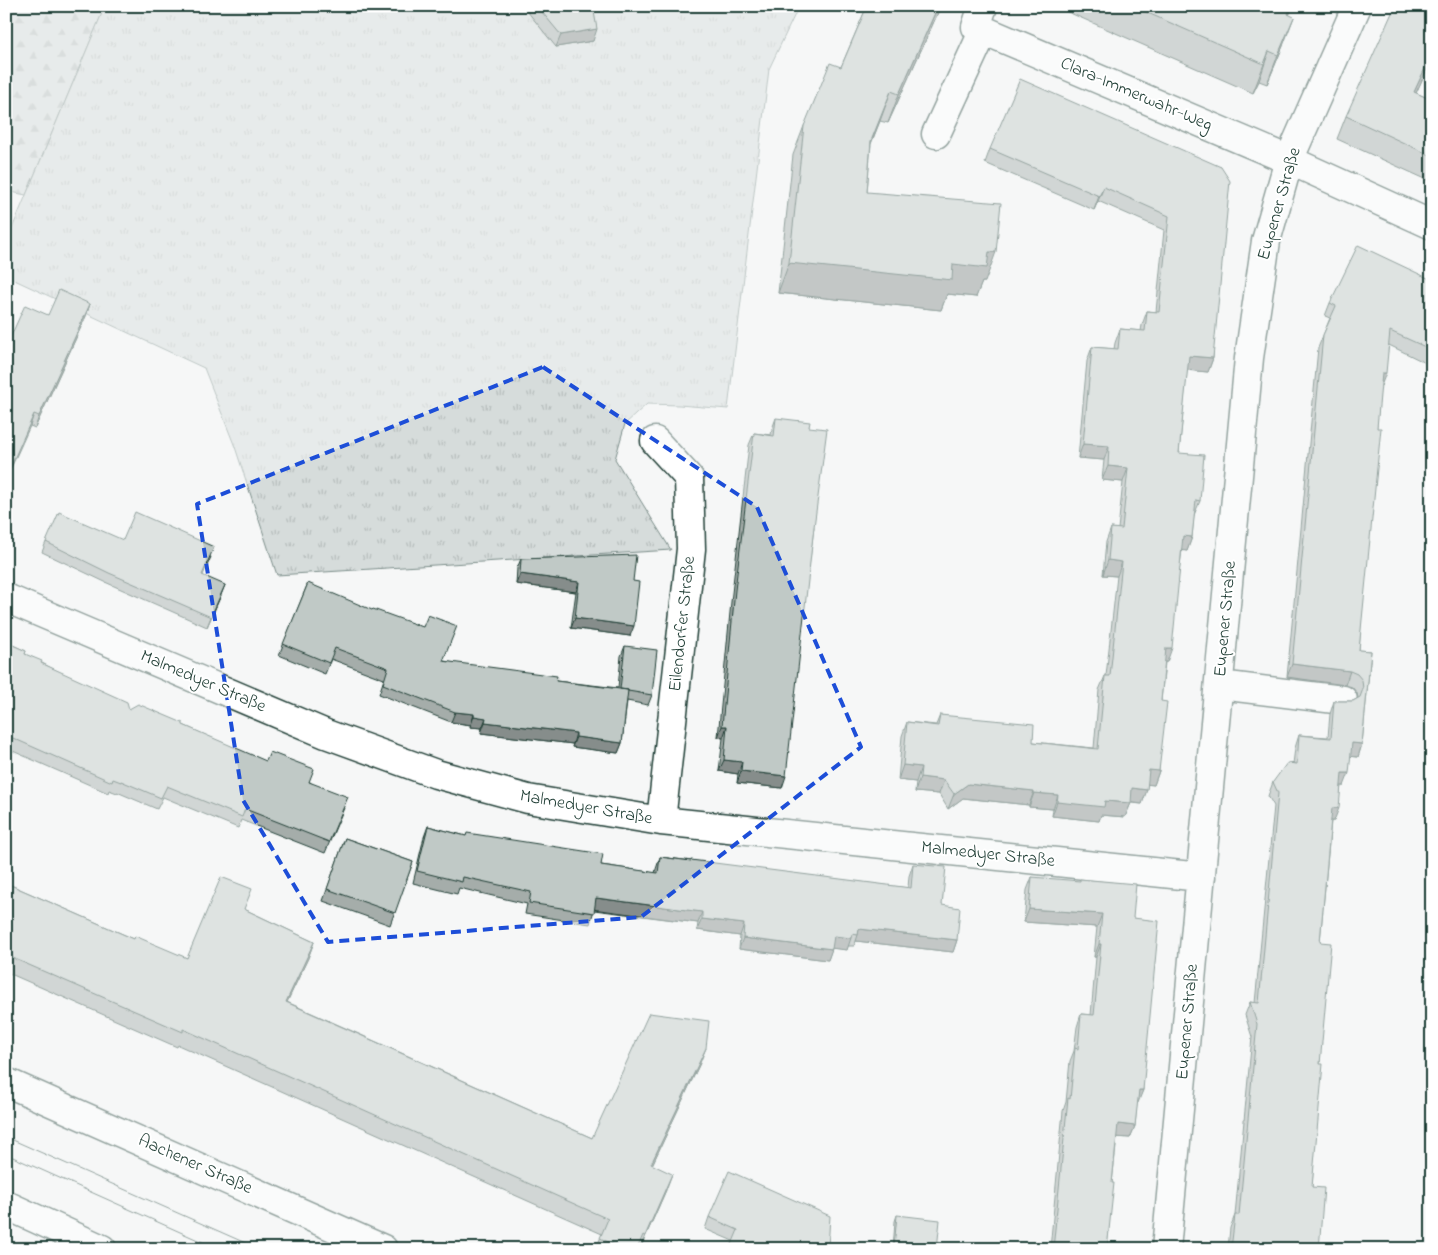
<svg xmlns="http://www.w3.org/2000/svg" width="1438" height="1255" font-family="'Indie Flower',sans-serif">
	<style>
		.forest { fill: url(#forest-firs); stroke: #7a8c88 }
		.park { fill: url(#park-tufts); stroke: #7a8c88 }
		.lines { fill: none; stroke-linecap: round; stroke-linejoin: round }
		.minor-casing { stroke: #1f3d34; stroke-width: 31 }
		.major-casing { stroke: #1f3d34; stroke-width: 31 }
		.minor { stroke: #fff; stroke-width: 28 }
		.major { stroke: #fff; stroke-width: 28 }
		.tram { stroke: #1f3d34; stroke-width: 1 }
		.wall { fill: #a5adaa; stroke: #1f3d34 }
		.shaded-wall { fill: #868d8b; stroke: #1f3d34 }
		.building { fill: #c0c9c6; stroke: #1f3d34 }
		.marked { fill: none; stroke: #1d4ed8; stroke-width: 4; stroke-dasharray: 10 6; stroke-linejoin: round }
		.labels { text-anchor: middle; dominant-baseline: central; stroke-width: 4; stroke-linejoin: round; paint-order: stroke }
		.street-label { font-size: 18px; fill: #1f3d34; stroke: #fff }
	</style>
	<defs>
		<pattern id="forest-firs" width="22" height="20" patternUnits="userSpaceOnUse" patternTransform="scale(1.25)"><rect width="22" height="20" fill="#d6dcdb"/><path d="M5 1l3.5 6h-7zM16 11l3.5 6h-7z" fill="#b7bebd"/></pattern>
		<pattern id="park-tufts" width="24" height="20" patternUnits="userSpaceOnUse" patternTransform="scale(1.25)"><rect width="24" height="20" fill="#d6dcdb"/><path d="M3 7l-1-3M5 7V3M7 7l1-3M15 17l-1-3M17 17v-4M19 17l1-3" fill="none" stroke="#b7bebd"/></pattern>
	</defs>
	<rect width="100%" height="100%" fill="#f6f7f7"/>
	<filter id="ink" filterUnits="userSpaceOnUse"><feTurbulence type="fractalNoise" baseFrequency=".02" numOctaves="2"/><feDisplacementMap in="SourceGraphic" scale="10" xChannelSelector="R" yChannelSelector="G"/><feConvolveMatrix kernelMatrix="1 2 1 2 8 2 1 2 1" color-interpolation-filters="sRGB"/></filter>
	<g filter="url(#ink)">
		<path class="forest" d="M6,6H105L26,195L6,191Z"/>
		<path class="park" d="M105,6H801L797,10L769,69L728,409L679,405L647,404L625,424L615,459L671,550L277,575L235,447L204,368L6,276V243Z"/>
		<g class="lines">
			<g class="minor-casing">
				<path id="minor" d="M983,6L976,27L1289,160L1432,225
					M936,134L984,30
					M655,441L689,478L691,549L661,821
					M6,598L326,734L436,774L528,799L661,821L1201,877
					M1220,685L1343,700
					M1166,1249L1249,358L1266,241L1289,160L1357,6"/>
			</g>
			<g class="major-casing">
				<path id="major" d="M6,1082L383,1249
					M6,1205L102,1249"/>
			</g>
			<use href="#minor" class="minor"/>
			<use href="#major" class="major"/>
			<path class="tram" d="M6,1137L259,1249
				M6,1154L218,1249"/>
		</g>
		<path class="wall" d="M523,6H593V41L556,47Z
			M867,6H941L888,123L880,121L871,144L867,192L985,282H982L976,297L947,294L941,310L778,293L793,155L804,126L841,67Z
			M1054,6H1293L1289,15L1283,46L1267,84L1259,81L1253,93Z
			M1432,58L1416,93L1432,100V182L1337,139L1346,116Z
			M990,149L1221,167L1213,358L1208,372L1187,370L1179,453L1200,501L1194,515L1192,537L1187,551L1182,550L1167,662H1165L1161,701L1159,771L1154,785L1148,784L1142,804L1131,803L1125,817L1101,815L1099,821L1052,816L1053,809L1029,807V805L963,798L948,809L939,794L915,792L916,782L898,780L902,736L907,722L936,725L940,715L1033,742L1094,748L1099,690L1105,676H1106L1117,576L1103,575L1106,542L1111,528L1118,529L1123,482L1102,480L1104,460L1078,458L1087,361L1092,347L1114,349L1115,343L1120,329L1141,331L1142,325L1147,311L1156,312L1164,230L1098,201L1094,210L985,163Z
			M1432,280V366L1389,345L1381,386H1380L1359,650L1371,651L1362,744L1358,757L1350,756L1344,786H1341L1334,821H1331L1320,942V1064L1312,1187L1319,1249H1228L1230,1228L1235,1215L1252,1037L1245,1015L1250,1002L1255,1003L1274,806L1268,796L1273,782L1293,764L1295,748L1299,735L1328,737L1330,714L1334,701H1353L1358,698L1357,693L1352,687L1345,685L1287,677L1318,348L1330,318L1325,316L1330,303Z
			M90,304L86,316L35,428L30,426L48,315Z
			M776,418L814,527L782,788L737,783L738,774L719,771L723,738L718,737L731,602L749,445L754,433L771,435L772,429Z
			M123,540L211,557L203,575L221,595L207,627L105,582L42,552L46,542Z
			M521,559L633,581L630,636L571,628L576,592L516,584L517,568Z
			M308,583L443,661L556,681L618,688L621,656L625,646L652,695L648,705L627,701L622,743L618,753L572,747L573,744L481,733L482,728L470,727L471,725L451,722L379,694L384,679L331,659L325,674L279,655Z
			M6,642L26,651L25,654L129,709L183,725L310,782L344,808L325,853L241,820L238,828L163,797L157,809L117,792V793L109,790L108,793L6,748Z
			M428,826L466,836L601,865L655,873L656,869L660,857L908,888L909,876L913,864L942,905L957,940L953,952L856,941L854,946H848L847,950L832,948L828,960L739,949L740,936L697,930L698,923L594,910L590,924L525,914L527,904L459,888L457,894L413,883L424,837Z
			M345,838L413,862L390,925L323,901Z
			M1032,877L1133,918L1143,1090L1137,1103L1135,1126L1130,1138L1117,1137L1112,1183L1107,1249H1050L1063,1111L1066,1102L1070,1061L1074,1051L1077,1027L1081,1014L1091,1015L1096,957H1094L1097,927L1024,922L1027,890Z
			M6,883L134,939L187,958L244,909L314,942L308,958L287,1002L592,1138L700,1063L652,1165L666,1190L640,1249H596L602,1234L178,1045L177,1047L6,972Z
			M897,1215L937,1249H893L895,1221Z
			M709,1217L828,1249L733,1241L705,1229Z"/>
		<path class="shaded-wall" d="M938,6H941L888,123L899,94Z
			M1291,6H1293L1277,44Z
			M1294,17L1283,46L1267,84L1278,55Z
			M597,29L593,41L556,47L561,35Z
			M1269,51L1259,81L1253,93L1264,64Z
			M1432,53V58L1406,115L1414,92Z
			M891,91L880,121L860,170L871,141Z
			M1104,187L1098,201L1094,210L1099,196Z
			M989,252H996L985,282H982L976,297L947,294L941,310L778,293L789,263L953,264Z
			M90,304L86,316L35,428L39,416Z
			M1189,356L1213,358L1208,372L1184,370Z
			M1382,373H1386L1381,386H1377Z
			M34,414L30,426L6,479V477Z
			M1083,444L1109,446L1104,460L1078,458Z
			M1108,466L1128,468L1123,482L1102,480Z
			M1183,536L1192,537L1187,551L1178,550Z
			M1108,560L1122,562L1117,576L1103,575Z
			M520,574L579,582L576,592L516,584Z
			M225,585L221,595L207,627L211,617Z
			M575,618L634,626L630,636L571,628Z
			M1166,648H1172L1167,662H1161Z
			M1292,664L1350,671L1345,685L1287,677Z
			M455,712L474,714L471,725L451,722Z
			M474,716L486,718L482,728L470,727Z
			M485,722L576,733L573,744L481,733Z
			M722,726H727L723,738L718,737Z
			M576,737L622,743L618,753L572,747Z
			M1352,743L1362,744L1358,757L1347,756Z
			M724,760L742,762L738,774L719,771Z
			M903,765L921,767L916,782L898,780Z
			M1149,770L1159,771L1154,785L1144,784Z
			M741,771L786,776L782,788L737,783Z
			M1342,773H1349L1344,786H1337Z
			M920,777L944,780L939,794L915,792Z
			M968,784L1034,791L1029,805L963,798L948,809L954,794Z
			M1132,788L1147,790L1142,804L1127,802Z
			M1034,793L1058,795L1053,809L1029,807Z
			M1105,801L1131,803L1125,817L1101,815L1099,821L1052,816L1057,802Z
			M1332,808H1339L1334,821H1327Z
			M596,898L702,912L698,923L592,909Z
			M1029,909L1102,914L1097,927L1024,922Z
			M702,919L744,924L740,936L697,930Z
			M859,929L957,940L953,952L856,941L858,935Z
			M834,936L851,938L847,950L830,948Z
			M743,938L832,949L828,960L739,949Z
			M314,942L308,958L280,1017L286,1002Z
			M1099,944H1101L1096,957H1094Z
			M706,1048L700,1063L645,1180L651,1164Z
			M1139,1090H1143L1138,1103H1134Z
			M1118,1124L1135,1126L1130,1138L1113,1137Z
			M672,1174L666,1190L640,1249L645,1236Z"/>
		<path class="building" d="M537,6H593L597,29L561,35Z
			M867,6H938L899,94L891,91L871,141L867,192L1001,203L996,252H989L987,268L953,264L952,280L789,263L804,126L830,63L841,67Z
			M1132,6H1291L1288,14L1294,17L1278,55L1269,51L1264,64Z
			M1395,6H1432V53L1414,92L1432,100V156L1346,116Z
			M1020,79L1221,167L1230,181L1213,358L1189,356L1179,453L1204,455L1200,501L1196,500L1192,537L1183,536L1172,648H1166L1161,701L1167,702L1159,771L1149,770L1147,790L1132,788L1131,803L1105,801L1104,807L1057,802L1058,795L1034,793V791L968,784L954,794L944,780L920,777L921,767L903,765L907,722L938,726L940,715L1034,724L1033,742L1098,749L1105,676H1110L1122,562L1108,560L1111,528L1122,529L1128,468L1108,466L1109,446L1083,444L1092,347L1118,349L1120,329L1145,331L1147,311L1159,312L1169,216L1104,187L1099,196L990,149Z
			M1358,245L1432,280V350L1390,331L1386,373H1382L1377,428H1381L1359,650L1371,651L1362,744L1352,743L1349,773H1342L1339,808H1332L1320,942L1331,943L1320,1064H1323L1312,1187L1324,1188L1319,1249H1231L1235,1215H1239L1257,1024L1250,1002L1259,1003L1278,793L1273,782L1287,763L1297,764L1299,735L1331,738L1334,701H1353L1360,697L1363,689L1362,680L1357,674L1350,671L1292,664L1323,335L1336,306L1330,303Z
			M59,290L90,304L39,416L34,414L6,477V347L25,305L48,315Z
			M776,418L810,422L809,427L827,429L814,527L786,776L741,771L742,762L724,760L727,726H722L735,590L754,433L774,436Z
			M59,512L123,540L135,512L214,547L202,575L225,585L211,617L109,573L46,542Z
			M636,555L633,581L639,582L634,626L575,618L579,582L520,574L521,559Z
			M308,583L372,610L373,609L423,627L428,615L457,626L443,661L557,676L556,681L628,690L622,743L576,737V733L485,722L486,718L474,716V714L455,712L383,684L388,668L335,648L329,663L283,644Z
			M6,642L26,651L25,654L42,661L41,663L127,702L129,709L138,704L183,723V725L266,761L270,752L314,769L309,782L348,797L329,842L245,809L242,817L167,786L161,798L121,781V782L113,779L112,782L6,735Z
			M625,646L657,650L652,695L628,691V690L620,689Z
			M428,826L466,836L467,833L603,854L601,865L658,873L660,857L691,861V860L911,888L913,864L946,867L942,905L960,908L957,940L859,929L858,935L852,934L851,938L834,936L832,949L743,938L744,924L702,919V912L596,898L594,913L529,903L531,892L463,877L462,882L417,871Z
			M345,838L413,862L395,913L327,889Z
			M221,877L252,889L244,909L314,942L286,1002L592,1138L649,1013L709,1021L706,1048L651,1164L672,1174L645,1236L643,1235L637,1249H623L600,1238L608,1219L183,1029V1032L6,955V883L134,939L135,936L187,958Z
			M1032,877L1080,881V879L1136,884L1133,918L1159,921L1143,1090H1139L1135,1126L1118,1124L1112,1183H1114L1107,1249H1053L1068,1098L1070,1099L1075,1048L1078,1049L1081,1014L1094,1015L1101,944H1099L1102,914L1029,909Z
			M729,1171L830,1216L828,1249H730L738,1230L709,1217Z
			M897,1215L940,1220L937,1249L894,1248Z"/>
	</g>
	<path d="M0 0H1438V1255H0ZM543,367L757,507L861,747L641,917L328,942L243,800L197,504Z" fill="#f6f7f7" fill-opacity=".55" fill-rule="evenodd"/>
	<path class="marked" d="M543,367L757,507L861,747L641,917L328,942L243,800L197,504Z"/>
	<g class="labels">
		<g class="street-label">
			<text transform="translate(1136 95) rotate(23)">Clara-Immerwahr-Weg</text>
			<text transform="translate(1280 204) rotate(-74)">Eupener Straße</text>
			<text transform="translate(1226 619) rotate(-85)">Eupener Straße</text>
			<text transform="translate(683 624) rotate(-84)">Eilendorfer Straße</text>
			<text transform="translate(203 682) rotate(23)">Malmedyer Straße</text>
			<text transform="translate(586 808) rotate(10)">Malmedyer Straße</text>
			<text transform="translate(988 855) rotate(6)">Malmedyer Straße</text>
			<text transform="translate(1188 1022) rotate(-85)">Eupener Straße</text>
			<text transform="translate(195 1165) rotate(24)">Aachener Straße</text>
		</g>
	</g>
	<rect width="1438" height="1255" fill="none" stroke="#fff" stroke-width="25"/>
	<rect x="12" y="12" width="1413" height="1230" fill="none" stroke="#1f3d34" stroke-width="2" filter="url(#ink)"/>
</svg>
